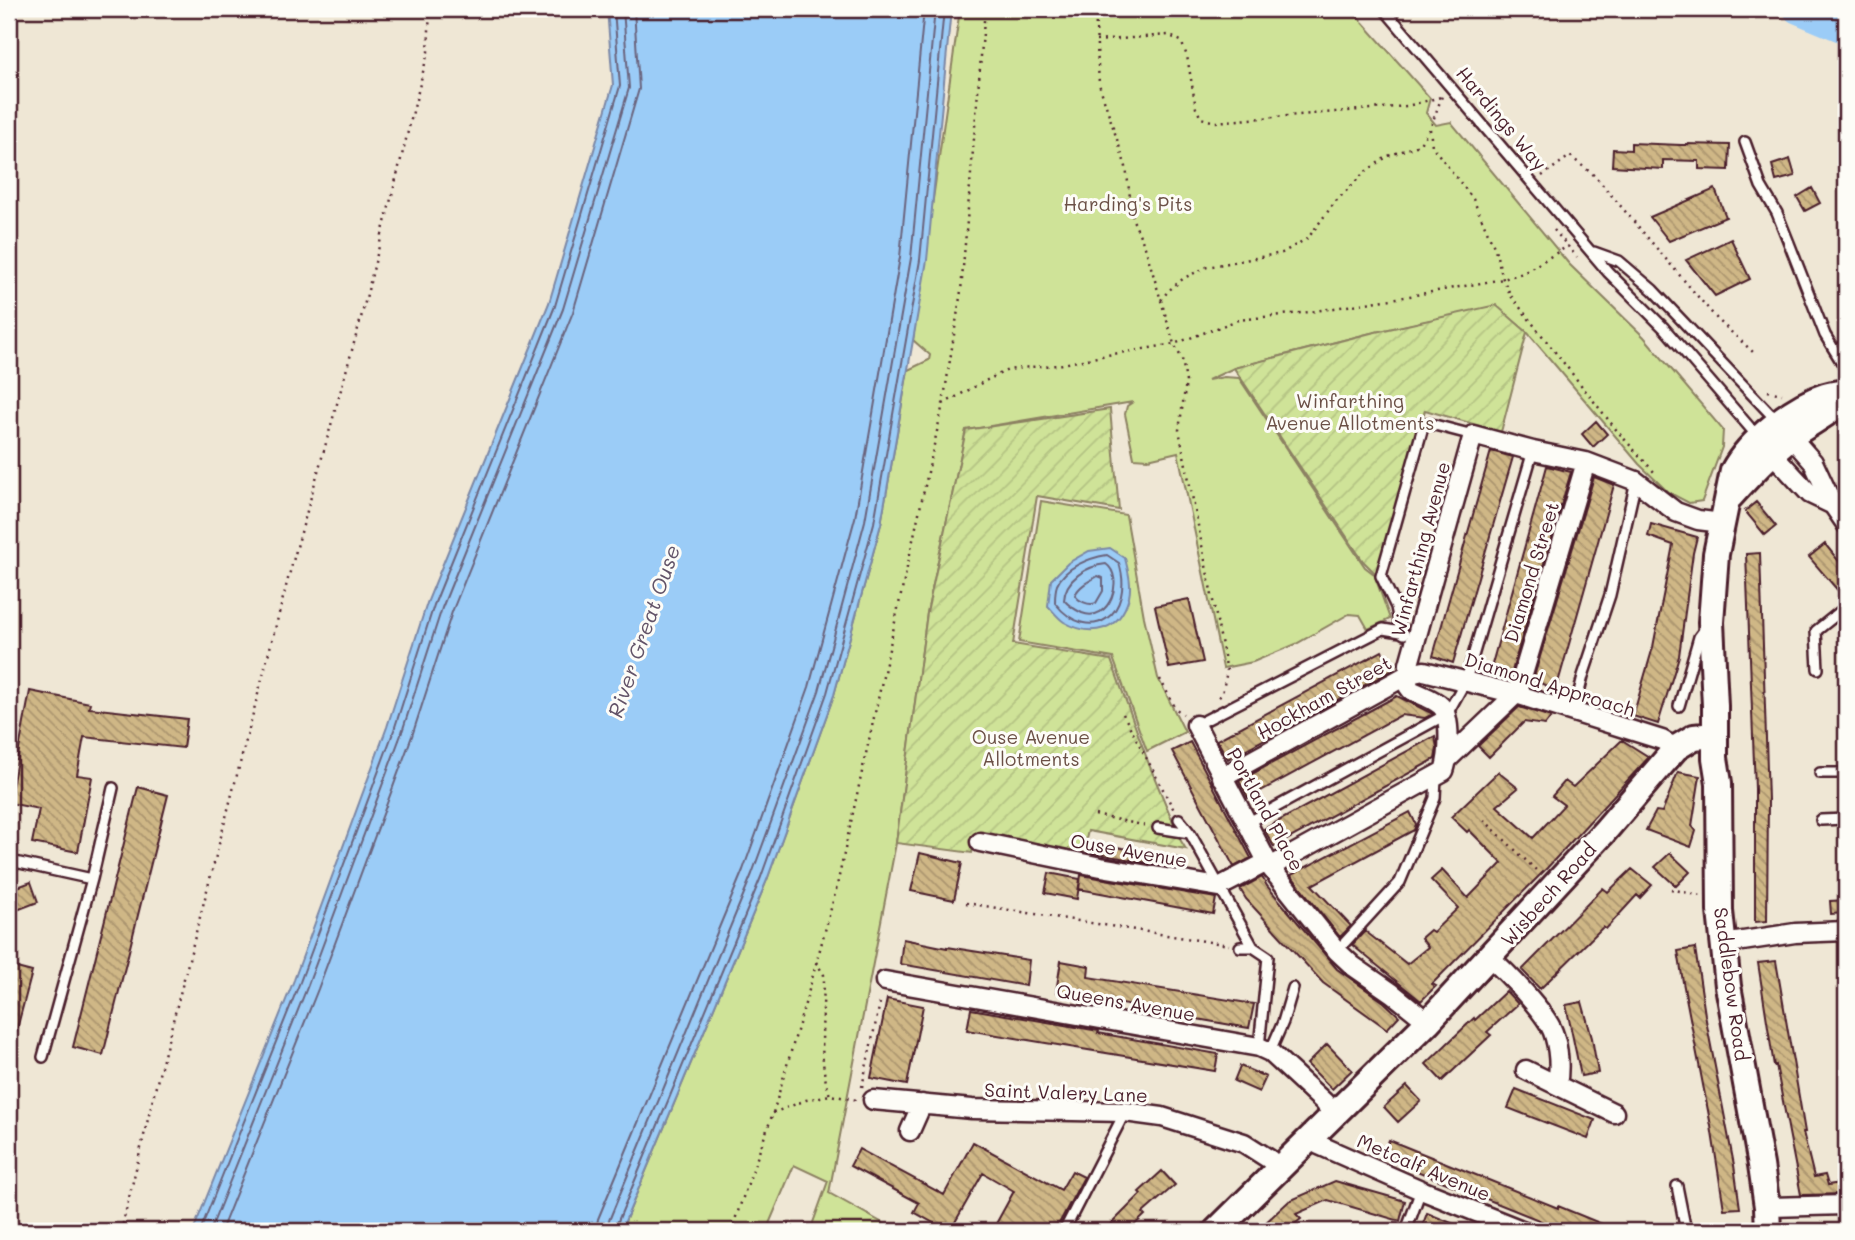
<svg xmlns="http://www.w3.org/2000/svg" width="1855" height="1240" font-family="Mali,sans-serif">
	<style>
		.green { fill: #cfe398; stroke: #8c8162; stroke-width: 2 }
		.garden { fill: url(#garden-furrows); stroke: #8c8162; stroke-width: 2 }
		.water { fill: #9bccf7; stroke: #7b87a5; stroke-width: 2 }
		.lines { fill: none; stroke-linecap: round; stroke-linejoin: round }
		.shore { stroke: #6a647d; stroke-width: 2 }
		.river { stroke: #9bccf7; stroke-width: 30 }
		.building { fill: url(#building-back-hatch); stroke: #4a1f2b; stroke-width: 2 }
		.lane-casing { stroke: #4a1f2b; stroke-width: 14 }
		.street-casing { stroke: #4a1f2b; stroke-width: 23 }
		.secondary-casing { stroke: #4a1f2b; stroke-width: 30 }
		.path { stroke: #4a1f2b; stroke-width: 2.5; stroke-dasharray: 2 5; stroke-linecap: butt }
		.lane { stroke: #fdfcf7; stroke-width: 9 }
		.street { stroke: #fdfcf7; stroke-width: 18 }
		.secondary { stroke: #fdfcf7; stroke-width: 24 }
		.labels { text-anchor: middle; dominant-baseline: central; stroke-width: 6; stroke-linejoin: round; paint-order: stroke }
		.street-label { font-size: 19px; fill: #4a1f2b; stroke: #fdfcf7 }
		.park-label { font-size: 19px; fill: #6b5046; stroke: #fdfcf7 }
		.water-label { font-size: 21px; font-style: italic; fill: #625368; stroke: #fdfcf7 }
	</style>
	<defs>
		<pattern id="garden-furrows" width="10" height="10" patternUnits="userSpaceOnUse" patternTransform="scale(1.75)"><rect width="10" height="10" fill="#cfe398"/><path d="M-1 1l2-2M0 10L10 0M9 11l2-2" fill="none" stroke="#b3c283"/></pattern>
		<pattern id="building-back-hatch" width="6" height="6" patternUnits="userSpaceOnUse" patternTransform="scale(1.75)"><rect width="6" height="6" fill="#cfb786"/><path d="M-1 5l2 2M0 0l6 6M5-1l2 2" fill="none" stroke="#aa946e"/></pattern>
	</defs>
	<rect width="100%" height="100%" fill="#efe7d5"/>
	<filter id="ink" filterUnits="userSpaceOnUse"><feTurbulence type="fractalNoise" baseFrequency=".0143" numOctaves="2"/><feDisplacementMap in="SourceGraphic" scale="14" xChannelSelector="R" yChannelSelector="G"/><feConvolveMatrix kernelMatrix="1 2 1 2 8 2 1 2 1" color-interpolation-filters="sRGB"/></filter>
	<g filter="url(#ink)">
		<path class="green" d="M960,9H1351L1430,98L1426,113L1436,125L1451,122L1569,264L1644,337L1723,430L1722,447L1702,501L1689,503L1668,492L1639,464L1527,332L1496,306L1371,333L1234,368L1208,380L1224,377L1239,378L1365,567L1374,574L1390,619L1368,629L1360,615L1349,614L1296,644L1253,662L1223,668L1178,452L1148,459L1134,458L1125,414L1127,406L1133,402L966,430L927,613L896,843L829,1193L897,1231H810L828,1181L794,1165L766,1231H621L767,880L834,695L881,524L908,370L929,360L930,355L913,340Z
			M1041,501L1126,515L1144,617L1158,678L1185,732L1147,751L1113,658L1019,642Z"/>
		<path class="garden" d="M1496,305L1527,332L1501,432L1425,410L1376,574L1363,561L1234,368L1371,333Z
			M1110,409L1119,510L1037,496L1013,644L1111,660L1150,767L1181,841L1186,849L1088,831L1081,859L975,836L972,853L896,843L927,613L966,430Z"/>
		<path class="water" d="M607,9H951L927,260L881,524L834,695L767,880L621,1231H193L294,980L387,727L427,603L549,303L613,85Z
			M1110,548L1125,558C1128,571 1132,584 1129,597C1120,631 1092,638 1064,622C1058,618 1053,611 1048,606L1051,580L1068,563L1089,551Z"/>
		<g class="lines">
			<path class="shore" d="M1107,555L1119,563C1135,613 1091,648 1055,603C1055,597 1055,590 1057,585C1065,567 1089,558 1107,555Z
				M1106,564C1125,577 1110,624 1082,613C1074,609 1069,606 1064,600C1065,579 1087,566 1106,564Z
				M1098,576L1103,578V591L1096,603C1089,606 1078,601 1075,595C1079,586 1089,581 1098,576Z
				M200,1231L300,982L394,730L434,605L555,306L620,86L614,9
				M210,1231L308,985L402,732L442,608L563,309L629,88L623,9
				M221,1231L318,989L412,736L452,612L573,312L639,89L634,9
				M596,1231L598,1219L743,870L809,687L855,518L900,257L924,9
				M607,1231L608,1223L752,874L819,691L865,521L911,258L935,9
				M615,1231L616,1226L761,877L827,693L874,523L920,260L944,9"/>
			<path class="river" d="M1798,9L1846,29"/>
		</g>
		<path class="building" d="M1631,143L1681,145H1686V144L1730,145L1729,170L1699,169V161L1663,160V169L1612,166L1613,149L1631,150Z
			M1790,159L1795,176L1776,181L1772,165Z
			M1812,188L1820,203L1805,211L1797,197Z
			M1715,189L1726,217L1669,241L1650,217Z
			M1731,239L1750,279L1715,296L1686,260Z
			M1596,421L1607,434L1593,447L1582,434Z
			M1491,451L1513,457L1453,663L1433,656Z
			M1547,466L1571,472L1509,681L1489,675Z
			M1594,477L1614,485L1556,690L1533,680Z
			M1756,502L1776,526L1765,535L1745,511Z
			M1651,524L1697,537L1693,553L1679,656L1658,724L1633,716L1653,647L1673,545L1648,536Z
			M1825,544L1846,570V600L1809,557Z
			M1760,553L1768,800L1767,921L1755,922V789L1746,554Z
			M1189,599L1203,662L1169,668L1155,606Z
			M1382,651L1393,670L1228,759L1217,740Z
			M30,691L90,703L89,708L187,719L183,748L84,737L77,775L92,777L78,852L32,843L39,809L9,803Z
			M1397,696L1433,714L1425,718L1401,715L1248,798L1239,781Z
			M1519,707L1551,717L1545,725L1524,722L1489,757L1478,746Z
			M1435,736L1437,748L1435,759L1274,847L1264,829Z
			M1622,740L1649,757L1547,868L1432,984L1436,986L1421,1001L1352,945L1365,931L1407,964L1428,947L1421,938L1430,930L1433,932L1458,908L1431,880L1442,870L1468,898L1502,863L1469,830L1467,832L1451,817L1498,772L1518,788L1497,806L1533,838L1564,805L1552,796L1565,781L1573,787Z
			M1190,742L1251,858L1234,867L1172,751Z
			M1678,772L1700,776L1692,826L1696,831L1691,847L1646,830L1656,811L1662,812Z
			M138,787L168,795L103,1055L73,1047Z
			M1410,812L1416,824L1414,830L1312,885L1351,926L1340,937L1291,875Z
			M1089,842L1184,859L1182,869L1087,852Z
			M920,853L962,863L954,900L911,891Z
			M1670,853L1690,872L1676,886L1655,867Z
			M1632,869L1652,885L1640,898L1637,895L1606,929L1603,927L1540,989L1522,970L1603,888L1608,892Z
			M1049,873L1080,879L1077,899L1045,893Z
			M1081,875L1216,898L1213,914L1079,889Z
			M1262,877L1267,886L1337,969L1384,1002L1399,1016L1387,1029L1323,983L1246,899L1240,889Z
			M31,882L38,902L9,913V890Z
			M1846,900V913L1831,914L1830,901Z
			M903,939L947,948V947L1029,960L1026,986L900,964Z
			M1695,948L1705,1015L1734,1165L1740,1208L1724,1209L1711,1126L1683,982L1678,951Z
			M1061,961L1089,966L1088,977L1254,1004L1249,1028L1133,1008V1006L1056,992Z
			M1776,961L1805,1132H1803L1814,1177L1825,1175L1828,1185L1846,1182V1194L1801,1195L1776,1065L1774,1066L1758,963Z
			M9,966L32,972L13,1044L9,1043Z
			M1506,991L1518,1004L1487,1032L1491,1035L1442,1081L1426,1064L1474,1018L1475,1020Z
			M887,999L923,1006L907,1085L871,1078Z
			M1582,1002L1592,1038L1598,1073L1581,1076L1566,1005Z
			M971,1009L1099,1031L1098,1033L1218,1054L1215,1071L967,1030Z
			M1327,1044L1352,1070L1332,1089L1307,1064Z
			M1240,1066L1266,1077L1259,1092L1234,1081Z
			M1407,1086L1421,1101L1398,1122L1384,1107Z
			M1516,1089L1595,1120L1588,1139L1508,1108Z
			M1389,1140L1558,1208V1206L1619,1231H1566L1382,1157Z
			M973,1142L1061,1190L1072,1171L1084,1177L1055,1231H992L1014,1191L983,1173L950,1231H948L914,1212L919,1203L850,1166L859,1149L944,1195Z
			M1162,1171L1175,1185L1143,1213L1145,1215L1128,1231H1116L1110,1225L1141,1194L1139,1192Z
			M1335,1181L1405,1201L1400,1221L1328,1200L1296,1214L1301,1219L1286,1231H1269L1262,1226L1289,1201Z
			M1427,1213L1471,1231H1433L1422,1227Z"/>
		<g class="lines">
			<g class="lane-casing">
				<path id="lane" d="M1384,9L1608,272L1664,328L1758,437
					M1745,142L1761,186L1777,213L1789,243L1825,335L1846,369
					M1594,252L1619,261L1653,290L1777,421
					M1401,632L1396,607L1381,576L1423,427L1427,423L1473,435
					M1818,669L1816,631L1846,607
					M1679,706L1699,637L1705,629
					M1574,712L1583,676L1610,595L1636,481
					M1196,725L1383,629L1401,632L1404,634
					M1820,773H1846
					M1821,820L1846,819
					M1247,823L1447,714L1466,680L1533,451
					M1158,828L1190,833L1179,819
					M1190,833L1253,947
					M9,858L15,862L92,879L113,788
					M1240,947H1253L1268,957L1259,1047
					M1337,951L1400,882L1435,798L1436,777
					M1270,1052L1283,1022L1293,988
					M43,1057L92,879
					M1677,1186L1686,1231
					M1066,1227L1125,1112
					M1406,1231L1421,1190"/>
			</g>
			<g class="street-casing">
				<path id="street" d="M1791,437L1813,462L1833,505L1846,524
					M1772,453L1810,494L1833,505
					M1196,725L1270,867L1337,951L1353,966L1392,993L1428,1022
					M1448,759L1516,694L1519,688L1586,462
					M1222,777L1409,674L1424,671L1516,694L1662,740L1676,748
					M980,842L1101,867L1219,887L1267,862
					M1270,867L1444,771C1449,757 1452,717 1441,706C1434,699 1421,695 1411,690L1408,686L1409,664L1473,435L1533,451L1586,462L1636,481L1676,512L1698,520L1722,523
					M1723,944L1795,933L1846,931
					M1490,958C1506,971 1546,1013 1553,1032C1559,1048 1560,1069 1557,1085
					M885,981L1259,1047L1270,1052L1324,1102L1334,1115
					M1526,1070L1614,1113
					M873,1100L972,1109L1125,1112L1162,1117L1244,1143L1269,1159L1280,1169
					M910,1131L922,1104
					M1309,1139L1319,1145L1421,1190L1524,1231
					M1767,1207L1846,1205"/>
			</g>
			<g class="secondary-casing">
				<path id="secondary" d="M1730,497C1750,475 1769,454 1792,436C1810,423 1830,413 1846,399
					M1216,1231L1428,1022L1604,832L1676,748L1694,737L1714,735
					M1768,1231L1767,1207L1761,1165L1728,986L1720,911L1719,783L1715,758V706L1711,622L1716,554L1733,471C1749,441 1793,406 1825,396C1831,394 1839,393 1846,392"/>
			</g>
			<path class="path" d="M1095,9L1099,84L1126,167L1133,220L1145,247L1174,344L1182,359L1186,382L1179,430L1227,671L1222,694L1218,698
				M1096,41L1168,35L1181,41L1187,56L1196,108L1201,118L1215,122L1407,106L1441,97
				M1430,129L1432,146L1473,199L1495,249L1503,279L1511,296L1618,432L1655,473
				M1542,176L1570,156L1595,176L1717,319L1753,352
				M1554,230L1577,257
				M1161,300L1168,291L1184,278L1207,267L1282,253L1308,238L1335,202L1365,172L1388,156L1419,145L1430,129L1442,96
				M1768,391L1782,394
				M943,404L985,381L1008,370L1030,367L1058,365L1107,355L1174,344L1238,320L1309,312L1404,297L1503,279L1523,273L1568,246
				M1160,679L1176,709L1183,714
				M1123,714L1174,810
				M1095,815L1147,826
				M1484,820L1539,873
				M1671,889L1701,896
				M966,903L1229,945
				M816,962L824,975C824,1011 817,1062 830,1095
				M862,1087L881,998
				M773,1113L806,1100L830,1095L857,1100
				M121,1231L155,1090L288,579L361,318L428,52L430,9
				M731,1231L773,1113L809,990L836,890L943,404L961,291L985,9"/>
			<use href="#lane" class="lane"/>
			<use href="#street" class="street"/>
			<use href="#secondary" class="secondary"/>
		</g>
	</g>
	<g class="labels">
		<g class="street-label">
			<text transform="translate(1502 118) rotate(50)">Hardings Way</text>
			<text transform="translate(1420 549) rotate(-75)">Winfarthing Avenue</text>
			<text transform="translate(1531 572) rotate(-73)">Diamond Street</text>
			<text transform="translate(1550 684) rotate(17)">Diamond Approach</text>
			<text transform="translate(1324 697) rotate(-29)">Hockham Street</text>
			<text transform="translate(1266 809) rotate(61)">Portland Place</text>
			<text transform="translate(1129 850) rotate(10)">Ouse Avenue</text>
			<text transform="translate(1548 894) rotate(-48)">Wisbech Road</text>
			<text transform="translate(1732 984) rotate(82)">Saddlebow Road</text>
			<text transform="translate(1126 1002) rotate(10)">Queens Avenue</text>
			<text transform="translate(1066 1092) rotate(2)">Saint Valery Lane</text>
			<text transform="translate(1424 1167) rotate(23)">Metcalf Avenue</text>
		</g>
		<g class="park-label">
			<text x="1128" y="203">Harding's Pits</text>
			<text x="1350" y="400">Winfarthing<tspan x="1350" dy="22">Avenue Allotments</tspan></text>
			<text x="1031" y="736">Ouse Avenue<tspan x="1031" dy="22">Allotments</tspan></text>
		</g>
		<g class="water-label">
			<text transform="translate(643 631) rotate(-71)">River Great Ouse</text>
		</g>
	</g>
	<rect width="1855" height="1240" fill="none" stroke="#fdfcf7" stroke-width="35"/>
	<rect x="18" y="18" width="1820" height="1205" fill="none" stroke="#4a1f2b" stroke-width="2.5" filter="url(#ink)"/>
</svg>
